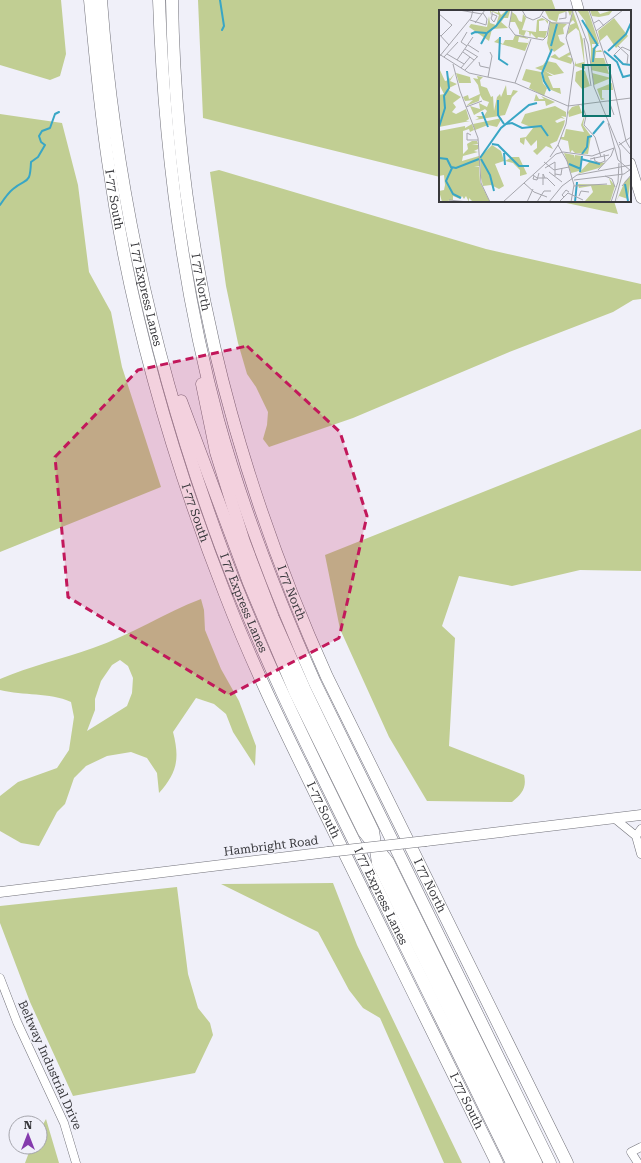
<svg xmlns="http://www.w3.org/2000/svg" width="641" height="1163" font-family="'Roboto Serif',serif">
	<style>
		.green { fill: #c1ce93; fill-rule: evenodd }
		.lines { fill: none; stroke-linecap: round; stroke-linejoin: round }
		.stream { stroke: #39a6c5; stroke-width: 2 }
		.minor-casing { stroke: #72727a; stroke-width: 9 }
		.major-casing { stroke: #72727a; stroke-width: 11 }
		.highway-casing { stroke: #72727a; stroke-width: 13 }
		.minor { stroke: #fff; stroke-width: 8 }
		.major { stroke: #fff; stroke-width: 10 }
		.highway { stroke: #fff; stroke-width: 12 }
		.major-bridge-casing { stroke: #72727a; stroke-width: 11; stroke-linecap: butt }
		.major-bridge { stroke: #fff; stroke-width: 10 }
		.marked { fill: #c2185b; fill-opacity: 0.2; stroke: #c2185b; stroke-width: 3; stroke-dasharray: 8 5; stroke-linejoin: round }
		.labels { text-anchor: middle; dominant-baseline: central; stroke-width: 3.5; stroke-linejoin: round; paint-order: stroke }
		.street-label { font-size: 12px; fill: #38383c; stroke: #f0f0f9 }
		.inset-river { fill: none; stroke: #39a6c5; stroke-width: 2 }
		.inset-road { fill: none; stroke: #a6a6ad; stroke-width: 1 }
		.view { fill: #0f766e; fill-opacity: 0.15; stroke: #0f766e; stroke-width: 2 }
		.inset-edge { fill: none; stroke: #38383c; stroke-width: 2 }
	</style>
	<rect width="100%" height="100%" fill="#f0f0f9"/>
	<path class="green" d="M0,0H61L66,54L60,76L50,80L0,65Z
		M198,0H552L556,11H440V177L203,118Z
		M0,114L62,123L78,185L89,272L111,312L122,367L161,487L0,552Z
		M219,170L486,249L641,284V299L633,300L613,312L507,353L353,418L269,447L263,439L267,425L268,412L256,387L247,374L238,343L226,286L210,172Z
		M557,201H614L618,214Z
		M641,429V571L580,570L512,586L459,576L442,626L455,638L449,746L524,775C527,788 522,794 512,802L427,801L389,737L340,629L325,555Z
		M201,599L204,610L205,630L221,669L239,701L256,746L255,766L233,732L226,714L214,704L196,698L173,732C180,759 177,773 159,793L157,773L147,758L131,752L107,756L86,766L74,778L65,804L57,812L39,846L21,843L0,831V796L18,782L57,768L69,750L74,717L71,702C49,692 24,696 0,690V679C30,666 62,659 93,648C131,635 164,613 201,599ZM120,660L128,666L133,678L132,693L127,706L87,731L95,710V699L101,681L112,665Z
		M333,883L357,945L462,1163H444L380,1018L363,1008L349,990L318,932L221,884Z
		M177,887L188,974L198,1008L210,1023L213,1035L195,1073L73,1096L30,1002L0,923V906Z
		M46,1119L59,1163H25L31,1147H40V1130Z"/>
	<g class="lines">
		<path class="stream" d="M220,0L224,26L222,30
			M0,205C4,199 8,193 13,189C27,177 30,186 31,162L38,157L45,145L41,142L39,136L42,131L50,128L55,114L59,112"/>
		<g class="minor-casing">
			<path id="minor" d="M614,818L636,836L641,854
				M636,836L641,829
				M0,978L17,1022L64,1123L76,1163
				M638,1163L631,1152L641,1147"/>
		</g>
		<g class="major-casing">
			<path id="major" d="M576,0L579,11
				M630,163L641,198
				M426,841L641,815
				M0,892L328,852"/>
		</g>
		<g class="highway-casing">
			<g id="highway">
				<path id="s1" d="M90,0C95,54 100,108 108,161C129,308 171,456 225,594C258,680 300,761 340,844C392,950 445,1057 497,1163"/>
				<path id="s2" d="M101,0C115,188 156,371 221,547C259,649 307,746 355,843C407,950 460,1056 512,1163"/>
				<path d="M159,0C164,142 181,282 218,420C243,510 277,597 315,683L550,1163"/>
				<path id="s3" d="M172,0C176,240 229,459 327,677L567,1163"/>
				<path d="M202,384L216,452L244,542L273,618L304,688L373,831L378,863L524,1163"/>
				<path d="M181,401L249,583L295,692L364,832L388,862L536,1163"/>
			</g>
		</g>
		<use href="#minor" class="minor"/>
		<use href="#major" class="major"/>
		<use href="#highway" class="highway"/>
		<g class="major-bridge-casing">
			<path id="major-bridge" d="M328,852L426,841"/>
		</g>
		<use href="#major-bridge" class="major-bridge"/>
	</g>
	<path class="marked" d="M247,346L340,432L367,516L339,638L229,695L68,597L55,457L138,370Z"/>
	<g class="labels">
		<g class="street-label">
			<text stroke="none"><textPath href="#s1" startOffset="201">I-77 South</textPath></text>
			<text stroke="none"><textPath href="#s3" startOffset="284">I 77 North</textPath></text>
			<text stroke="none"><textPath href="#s2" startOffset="298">I 77 Express Lanes</textPath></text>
			<text stroke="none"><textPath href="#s1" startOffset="525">I-77 South</textPath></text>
			<text stroke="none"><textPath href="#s3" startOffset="608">I 77 North</textPath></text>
			<text stroke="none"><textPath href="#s2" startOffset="622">I 77 Express Lanes</textPath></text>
			<text stroke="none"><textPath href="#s1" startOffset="849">I-77 South</textPath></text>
			<text transform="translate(271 846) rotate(-7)">Hambright Road</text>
			<text stroke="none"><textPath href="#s3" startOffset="932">I 77 North</textPath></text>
			<text stroke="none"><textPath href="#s2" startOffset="946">I 77 Express Lanes</textPath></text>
			<text transform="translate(50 1065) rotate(66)">Beltway Industrial Drive</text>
			<text stroke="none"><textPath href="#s1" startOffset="1173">I-77 South</textPath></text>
		</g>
	</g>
	<g transform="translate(439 10)">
		<rect width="192" height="192" fill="#f0f0f9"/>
		<path d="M51,0L59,3V0L62,5L68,0L71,1L69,8H65L62,12L69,18L53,19L50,31L30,17L32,14L48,17L50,6L51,13L57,15L60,5L52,1L51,5ZM134,0L131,6L129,1L120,4L118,12L110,9L106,1ZM138,0H149L160,34H153V38L156,37L157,41L162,40L163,42H157L156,48H165L170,64L152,60V37L146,11ZM151,0H158L161,4L174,0L170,5L160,7L153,6ZM134,1L144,30L146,59L136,56V51L137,54L145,52L140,21L137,18L128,25L131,15L136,13L134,10L131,13ZM73,2L77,5L80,11L83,12L84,4L87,8L83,20L97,22L98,10L103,8L109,11V14L106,10L100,11V21H108L106,28L99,27L98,29L92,23L91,27L90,22L87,21L85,26L80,24V20L76,12H71L70,16ZM175,8L189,26L177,38L168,25L161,31L159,21ZM111,12L128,14L124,18L125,24L119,25L121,31L126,34L115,42L113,39L111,42L108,33ZM76,25L85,26L90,29L80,27L79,32L89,33L91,29L86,41L55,32L61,27L60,32L64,34L66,30H74ZM131,42L132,45L128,46L134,49L132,54L111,47L116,44L120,48ZM107,51L104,60L105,61L108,51L117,53L125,63L115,65L106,61L114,66H109L114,78H121L122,84L110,79L105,72L104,61L96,58L104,55ZM0,58L6,71L10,70L9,66L11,69L16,63L11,71L18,74L8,79L22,87L14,93L17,97L13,102L17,104L27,99L30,109L27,111H31L0,117V85L5,84L0,74ZM87,59L102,62L104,73L108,78L105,86L90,78L92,73L83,70ZM142,60L146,61L151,76L143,79L136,71L137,62ZM17,63L31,67L32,73H20ZM153,63L172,68L155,75ZM38,66L44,67L41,70L42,76L48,78L52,87L54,86L55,101L58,87L61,84L62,87L67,75L68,85H72L74,80L79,81L73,87L66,105L36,110L40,108L37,106H45L48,101L46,99L35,105L31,96L41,99L40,93L48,97L50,92L44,90L41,85L40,91L27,96L34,90L26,91L24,87L29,85L30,89L41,84L39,75L34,68L39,69ZM173,73L174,80H163V88L166,89L162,90L158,79ZM97,84L100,89H105L102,86L116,92L107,96L106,91H95ZM140,95L143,103L130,107L129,102L133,97ZM116,96L127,102V107L122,106L126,109L122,108L116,111L118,113L126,110L125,115L118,131L111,134L114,139L107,136L98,145L94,141L98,138V130L92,136L86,128L85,135L81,132V128L87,127L94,118L82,113L86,104ZM146,104L144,115L152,126L149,144L136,143L133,140L131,143L129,131L121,129L122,127H125L127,119L145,122L142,115ZM63,108L58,117L49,115L36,120L34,114ZM33,114L35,120L31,122L30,119L24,121V144L29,139L28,134L33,131H38L39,134L33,135H39V139L35,141L39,142L24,146L23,151L40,146L41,156L35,157H40L41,172L51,192H34L30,188V192L27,186L25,189L23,186L21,189L14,186V190L3,192L0,181L5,180L6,175L5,165L0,166V151L4,150L0,151V121L26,116V118ZM53,135L62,141L65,151L56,154L65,176L60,179L52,175L44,176L42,168L41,147ZM125,143L135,145L136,148V145L143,146L140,161L132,163ZM73,147H80L88,164L81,166V160L74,153L66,151ZM151,151L166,153L160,158L139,164ZM192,166L189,189L180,186L177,192L186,171ZM170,168L176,176L171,192H138L146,191L154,182L152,176L140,178L139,174L172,175Z" fill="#c1ce93"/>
		<path class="inset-river" d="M143,10L159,36M32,24L36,22L47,23M61,27L60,49L69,55M42,34L48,23L57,16L69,0M112,36L118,14M165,41L178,52L184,67L192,65M169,41L187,24L192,13M175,45L184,54L192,55M154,52L155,39L158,35M111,81L105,71L103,63L113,39M59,90V105L65,114M43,102L49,117M67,114L73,113L83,118L102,116L109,126M0,117L6,98L5,86L10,78L8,61M154,124L165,111M53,134L59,135L80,156H90M65,143L66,155M143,144L148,137L149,127L153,126M0,148L8,149L12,157L17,158L40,149M41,148L62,118L90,95L98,93M42,149L51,165L55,181M142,149L161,154M130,154L142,159M13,158L7,171L14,184L22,188M141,162L143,146M186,174L189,191M136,192L138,172"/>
		<path class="inset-road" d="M20,0L43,4M73,0L70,17L76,25L104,30L108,26L111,11M83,0L87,7L94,10L101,7L105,0M136,0L149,34L155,77L181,140L183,165L176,192M150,0L172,65L187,131L191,138M0,4L13,15L2,26M53,4L58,6L55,12L53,10L52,8L53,6V2M103,6L113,13H130M120,9L127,8V2M31,10L47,15L48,9L44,3M36,13L46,0M155,13L160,10L165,16M157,21L184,0M0,24L10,35M145,28L152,76M29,35L40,42M28,36L22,32L28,22M179,36L189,45L188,54M26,39L39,47M24,42L35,50M0,44L30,63L76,73L129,96L192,88M8,44L25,54M175,45L183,37L192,41M0,47L32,8L34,0M5,47L19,32M18,50L34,27M40,52L41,56L50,58M14,54L21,81L39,128L42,173L51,192M22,58L31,47M26,60L38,47M49,67L53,46L51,42M76,73L92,29M170,91L175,105M143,95L147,106L145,115L156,127L162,147M27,97L43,91M169,113L179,150L192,161M32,125L28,123V130H39M180,132L192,145M180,135L192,127M111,147L119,135M155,147L156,151L161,153L166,151L165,144M151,149L170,145M105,152L115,160L130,157M106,158L116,152V166M159,160L172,146L175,138M110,162L123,172M116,164L122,165L123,158M94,165L98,168H108L116,176M95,166L94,169L98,170L100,163M166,166L173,169L176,177M135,170L185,164L192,159M85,173L95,182L108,187M104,175V164L106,168M135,176L168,174M183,176L192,165M140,186L142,181L150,182M125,187L123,185L127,180L130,182M10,190L29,192M64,192L117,144L124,142L153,146L175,138M88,192L94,179M98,192L105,181H112M110,192L123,176L138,165L192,155M120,192L129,183L144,190M132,192L135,175L128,151L119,135L127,114L135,55L127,28L134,0M172,192L179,172L180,153"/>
		<path class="view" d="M144,55H171V106H144Z"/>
		<rect width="192" height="192" class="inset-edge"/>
	</g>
	<g transform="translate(28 1135)"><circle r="19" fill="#f0f0f9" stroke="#a6a6ad"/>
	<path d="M0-3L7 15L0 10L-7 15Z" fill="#853bad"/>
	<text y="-6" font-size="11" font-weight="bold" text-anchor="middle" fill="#38383c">N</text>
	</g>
</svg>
